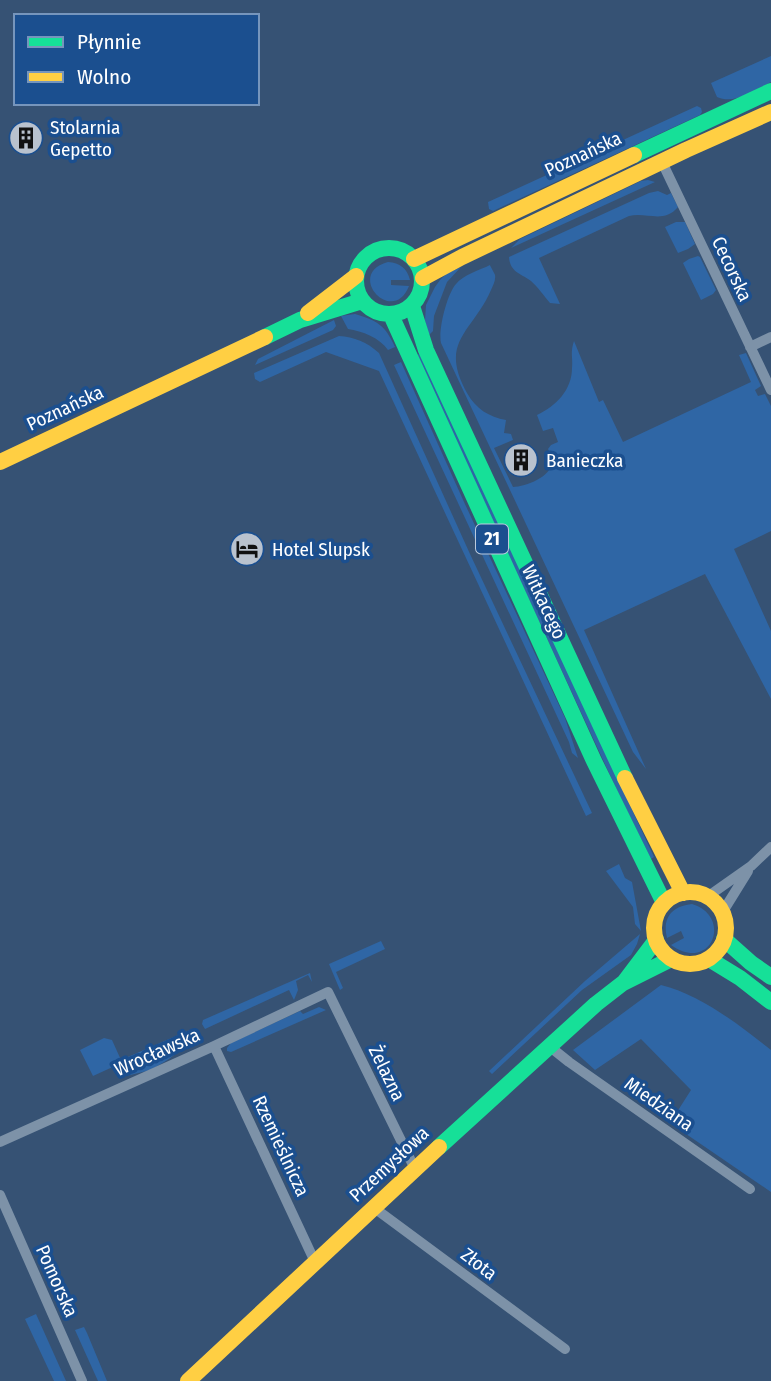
<svg xmlns="http://www.w3.org/2000/svg" width="771" height="1381" font-family="'Fira Sans Condensed',sans-serif">
	<style>
		.green { fill: #2f66a5 }
		.lines { fill: none; stroke-linecap: round; stroke-linejoin: round }
		.street { stroke: #7d92a8; stroke-width: 10 }
		.fast { stroke: #16e098; stroke-width: 16 }
		.slow { stroke: #ffcf43; stroke-width: 16 }
		.labels { text-anchor: middle; dominant-baseline: central; stroke-width: 7; stroke-linejoin: round; paint-order: stroke }
		.shield { fill: #1b4f8f; stroke: #bbcadd; stroke-width: 2 }
		.shield-label { font-size: 18px; font-weight: bold; fill: #fff }
		.poi-label { font-size: 19px; fill: #fff; stroke: #1b4f8f; text-anchor: start }
		.street-label { font-size: 19px; fill: #fff; stroke: #1b4f8f }
	</style>
	<rect width="100%" height="100%" fill="#365274"/>
	<path class="green" d="M771,56V82C754,90 735,105 717,97L711,83Z
		M697,106L701,108L702,112L700,115L493,211L489,209L488,202Z
		M648,180L655,182L511,248L520,239L641,181Z
		M658,191L667,195L671,193L678,207C664,224 647,212 629,216L539,258L560,304L550,303C544,296 538,287 531,281C520,273 510,272 509,257L649,193Z
		M676,222H685L695,244L688,249L678,253L665,227Z
		M698,256L700,257L716,290L713,294L701,300L683,263L689,259Z
		M388,262C400,263 407,268 410,280H391V285L409,286C393,327 344,274 388,262Z
		M490,265C490,266 495,274 495,275C496,280 493,286 491,290C473,332 438,341 467,393C476,409 489,417 506,420L504,433L511,434L513,440L494,448L513,487C526,487 554,476 552,460C552,456 550,453 548,449L551,445L558,442L553,428L543,431L537,415C556,406 572,390 572,368C573,356 570,354 574,341L599,402L603,400L623,442L751,382L739,355L746,353L761,386L755,390L758,396L765,394L771,406V531L734,549L771,631V699L705,574L584,630L646,769L633,752L441,343C438,330 447,294 456,284C463,275 480,270 490,265Z
		M461,267L447,282L434,316L433,331L429,335L425,321L426,305L435,287L440,280L446,274Z
		M355,314C378,321 385,325 395,347L388,350C380,338 362,331 348,329L341,316Z
		M334,320L336,326L333,330L255,365L258,359Z
		M339,336C354,337 367,342 379,353L470,554L592,813L586,816L566,773L379,371L326,352L260,382L255,379L254,373Z
		M420,354L654,857L651,859L616,788L416,355Z
		M401,362L464,502L565,718L578,758L572,753L569,742L394,365Z
		M619,864L625,878L632,882L641,931L635,924L633,907L606,871Z
		M692,904C733,916 712,974 671,945L684,938L681,931L667,938C662,918 672,906 692,904Z
		M640,934L637,944L631,955L582,990L492,1074L489,1071L585,981Z
		M381,941L385,949L336,972L343,988L340,990L329,964Z
		M310,973L312,982L308,975L296,981L298,990L294,1000L289,990L205,1029L202,1024L203,1020Z
		M661,985C701,995 738,1024 771,1050V1192L670,1123L691,1090L641,1039L595,1070L573,1050Z
		M319,1007L326,1010L231,1052L227,1051V1048L231,1043L300,1011L303,1014Z
		M192,1029L196,1040L191,1047L179,1051L169,1059L151,1070L126,1076L117,1065L93,1076L80,1050L104,1038L112,1040L121,1060Z
		M36,1314L66,1381H54L25,1319Z
		M84,1327L87,1333L107,1381H98L75,1330Z"/>
	<g class="lines">
		<path class="street" d="M662,162L771,390
			M750,347L771,337
			M707,897L751,866L771,847
			M722,913L748,871
			M214,1046L315,1262
			M549,1046L569,1062L750,1189
			M0,1142L214,1046L328,992L415,1169
			M0,1195L82,1381
			M373,1207L565,1349"/>
		<path class="fast" d="M634,155L771,91
			M356 281a33 33 0 1 1 66 0a33 33 0 1 1-66 0Z
			M412,306L426,350L625,778
			M391,315L594,761L664,903
			M265,337L300,320L362,301
			M724,939L751,963L771,977
			M709,959L740,978L771,1002
			M625,981L656,940
			M439,1147L596,1004L623,983L671,959"/>
		<path class="slow" d="M414,259L634,155
			M423,278L462,257L686,150L771,112
			M308,313L356,276
			M0,462L265,337
			M625,778L683,893
			M654 928a36 36 0 1 1 72 0a36 36 0 1 1-72 0Z
			M188,1381L439,1147"/>
	</g>
	<defs>
		<g id="building-disc" transform="scale(1.75)"><circle r="9.5" fill="#b9c2ce" stroke="#1b4f8f"/><path d="M-4-6H4V6H1V3H-1V6H-4ZM-2.5-4.3h1.7v1.8h-1.7ZM.8-4.3h1.7v1.8H.8ZM-2.5-1h1.7V.8h-1.7ZM.8-1h1.7V.8H.8Z" fill="#111"/></g>
		<g id="hotel-disc" transform="scale(1.75)"><circle r="9.5" fill="#b9c2ce" stroke="#1b4f8f"/><path d="M-6-4.5h1.5V1H6V5H4.5V3h-9V5H-6ZM-4 0a1.8 1.8 0 1 1 3.6 0ZM.5 0V-2.5h3Q6-2.5 6 0Z" fill="#111"/></g>
	</defs>
	<g fill-rule="evenodd">
		<use href="#building-disc" x="26" y="138"/>
		<use href="#building-disc" x="521" y="460"/>
		<use href="#hotel-disc" x="247" y="549"/>
	</g>
	<g class="labels">
		<rect class="shield" x="476" y="524.5" width="32" height="29" rx="5"/>
		<g class="shield-label">
			<text x="492" y="539">21</text>
		</g>
		<g class="poi-label">
			<text x="50" y="127">Stolarnia<tspan x="50" dy="22">Gepetto</tspan></text>
			<text x="546" y="460">Banieczka</text>
			<text x="272" y="549">Hotel Slupsk</text>
		</g>
		<g class="street-label">
			<text transform="translate(583 154) rotate(-25)">Poznańska</text>
			<text transform="translate(732 269) rotate(65)">Cecorska</text>
			<text transform="translate(65 408) rotate(-25)">Poznańska</text>
			<text transform="translate(544 602) rotate(65)">Witkacego</text>
			<text transform="translate(157 1052) rotate(-24)">Wrocławska</text>
			<text transform="translate(387 1073) rotate(64)">Żelazna</text>
			<text transform="translate(659 1104) rotate(35)">Miedziana</text>
			<text transform="translate(281 1146) rotate(65)">Rzemieślnicza</text>
			<text transform="translate(389 1164) rotate(-43)">Przemysłowa</text>
			<text transform="translate(479 1264) rotate(37)">Złota</text>
			<text transform="translate(57 1281) rotate(66)">Pomorska</text>
		</g>
	</g>
	<rect x="14" y="14" width="245" height="91" fill="#1b4f8f" stroke="#7695bc" stroke-width="2"/>
	<rect x="28" y="37" width="35" height="10" fill="#16e098" stroke="#7695bc" stroke-width="2"/>
	<text x="77" y="49" font-size="21" fill="#ffffff">Płynnie</text>
	<rect x="28" y="72" width="35" height="10" fill="#ffcf43" stroke="#7695bc" stroke-width="2"/>
	<text x="77" y="84" font-size="21" fill="#ffffff">Wolno</text>
</svg>
